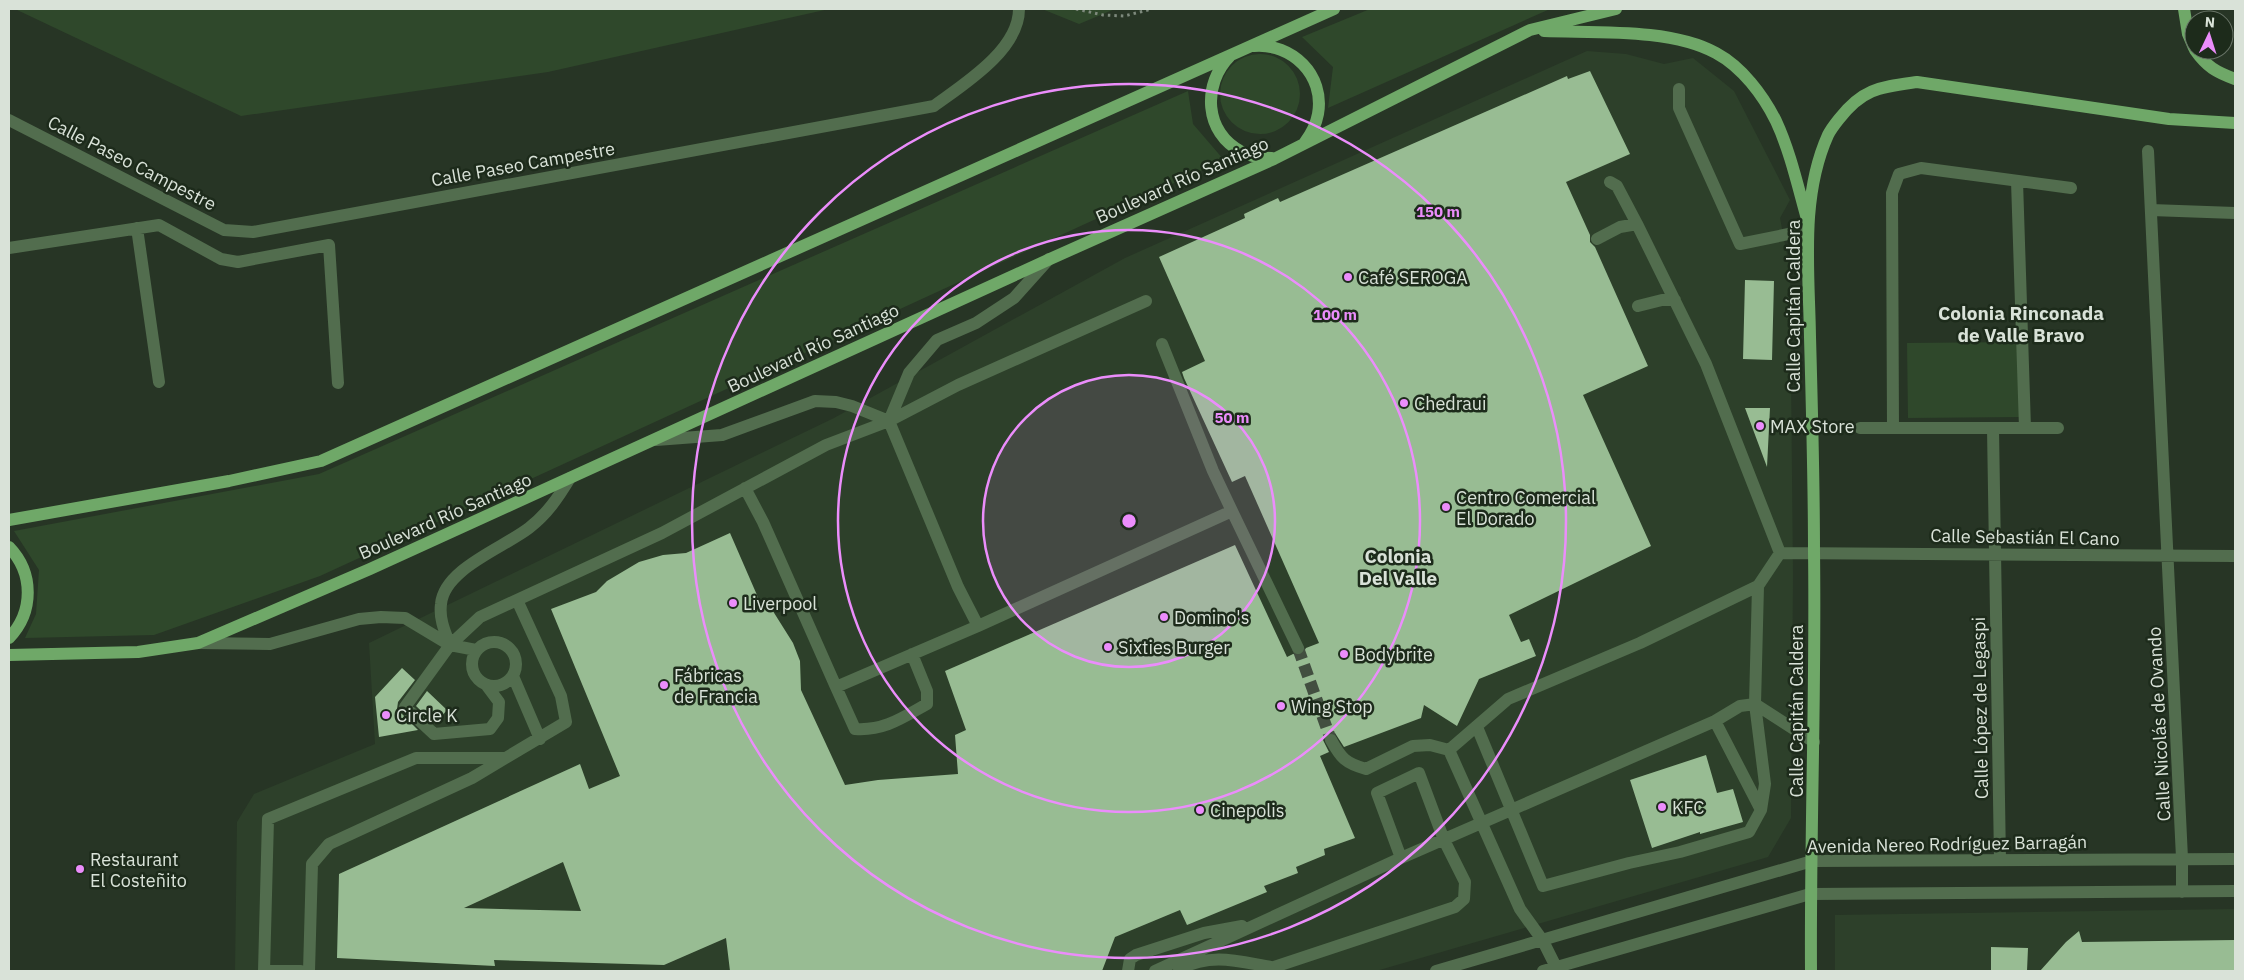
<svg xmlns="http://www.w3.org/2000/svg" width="2244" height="980" font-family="'IBM Plex Sans',sans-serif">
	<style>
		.built { fill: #2d402a }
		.green { fill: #2f482b }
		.building { fill: #98bc93; fill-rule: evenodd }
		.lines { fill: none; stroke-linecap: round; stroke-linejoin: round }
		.minor-tunnel { stroke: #424f40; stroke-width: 12; stroke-dasharray: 12 6; stroke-linecap: butt }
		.path { stroke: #7d897c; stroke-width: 3; stroke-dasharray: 2.5 4; stroke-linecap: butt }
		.minor { stroke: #526d4e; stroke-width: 12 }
		.major { stroke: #6fa868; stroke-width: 12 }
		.ring { fill: none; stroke: #eb8dfb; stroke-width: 2.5 }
		.poi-dot { fill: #eb8dfb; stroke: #1d2b1b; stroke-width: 2 }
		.labels { text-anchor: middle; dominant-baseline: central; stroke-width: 5; stroke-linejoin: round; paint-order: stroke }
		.street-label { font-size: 18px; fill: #d9e2d8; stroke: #1d2b1b }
		.poi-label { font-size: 18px; fill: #d9e2d8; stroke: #1d2b1b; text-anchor: start }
		.neighbourhood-label { font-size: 19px; font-weight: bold; fill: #d9e2d8; stroke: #1d2b1b }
		.centre { fill: #eb8dfb; stroke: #1d2b1b; stroke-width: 2.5 }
		.ring-label { font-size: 15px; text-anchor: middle; font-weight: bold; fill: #eb8dfb; stroke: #1d2b1b; stroke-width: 5; stroke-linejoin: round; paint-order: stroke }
	</style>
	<rect width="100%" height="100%" fill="#273525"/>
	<path class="built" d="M1587,51L1626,54L1664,64L1693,58L1734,91L1790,200L1780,218L1790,271L1793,575L1791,818L1768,857L1376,971H235L237,822L254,794L375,744L369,643L834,418L1125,258Z
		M2235,909V971H1835V915Z"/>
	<path class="green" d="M15,9H829L548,72L241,116Z
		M1042,9H1115L1079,24Z
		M1370,9H1550L1328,108L1333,67L1302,37Z
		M1220 94a40 40 0 1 1 80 0a40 40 0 1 1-80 0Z
		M1188,91L1193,124L1224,160L320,576L154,635L25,638L36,614L39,570L14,531L319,474Z
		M2020,342L2021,417L1908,418L1907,343Z"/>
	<path class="building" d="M1590,71L1630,154L1566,182L1590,235V242L1595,247L1648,366L1583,395L1651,546L1509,615L1521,642L1529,639L1536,656L1479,679L1457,726L1424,705L1421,718L1344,747L1335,733H1327L1323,740L1329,752L1320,756L1355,838L1324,849L1325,855L1296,867L1298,873L1264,886L1267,892L1187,925L1180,910L1115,937L1102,971H730L726,938L664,965L494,960L495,966L337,958L339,874L580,764L589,789L620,776L551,609L596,592L607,581L639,562L663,555L686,553L730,533L760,602L771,608L793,643L800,661L801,690L845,785L878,780L958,774L955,735L966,730L945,671L1235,545L1287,657L1293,654L1302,655L1306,648L1319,643L1245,476L1232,482L1184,378L1182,372L1205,361L1159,257L1245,218L1244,214L1278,198L1280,202L1567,76L1568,79ZM563,862L581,911L464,908Z
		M1745,280L1774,281L1772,360L1743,359Z
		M1745,408H1770L1767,467Z
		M402,668L415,680L398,702L397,709L418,730L379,737L375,697Z
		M427,691L447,710L435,724L416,706Z
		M1706,755L1717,793L1733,789L1743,822L1700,834V832L1652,848L1630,780Z
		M2079,931L2082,942L2235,940V971H2040L2066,942Z
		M1991,947L2028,948L2027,971H1991Z"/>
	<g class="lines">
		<path class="minor-tunnel" d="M1298,648L1331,740"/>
		<path class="path" d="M1076,9L1103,15L1124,16L1152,9"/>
		<path class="minor" d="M1679,89V108L1740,244L1808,230
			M9,120L224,230L253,232L934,106C964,84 1019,50 1019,9
			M2148,151L2182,858V892
			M2017,181L2025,428
			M1610,182L1617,186L1637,224
			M2151,210L2235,213
			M137,228L159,382
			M1597,239L1620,227L1637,224L1706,364L1780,553
			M9,248L159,225L221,259L238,262L329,245L338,383
			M1638,306L1662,300H1675
			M889,421L958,587L978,626L1232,511L1213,471L1162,344
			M1860,428H2058
			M1893,428L1892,193L1899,174L1921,168L2071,188
			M1993,429L2000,860
			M656,440L722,435L815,401L836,402L852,406L889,421L909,373L937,340L976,323L1014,298L1049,259
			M745,488L763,522L836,687L978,626
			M1232,511L1298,648
			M1780,553L2235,556
			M1758,586L1755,704L1765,784L1761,810
			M472 664a22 22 0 1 1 44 0a22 22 0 1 1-44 0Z
			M198,643L270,644L359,619L381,617L405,618L450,645L476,650
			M450,645C445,632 439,619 441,604C444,569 503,548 529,528C547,514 558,498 570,478
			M513,676L540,739
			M487,686L499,702L498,718L490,729L434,734L405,707L450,645L480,617L662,533L826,445L889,421L958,385L1146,301
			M836,687L855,729C884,731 902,718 927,704V691L912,654
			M1477,727L1543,886L1629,863L1680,852L1749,832L1761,810L1715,721
			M1331,740C1341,758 1345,763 1366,769L1413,746L1430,745L1449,750
			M1449,750L1508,699L1640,643L1758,586L1780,553
			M1449,750L1520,909L1543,941L1558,971
			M1179,969C1213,953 1236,961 1271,967
			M264,971L268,819L416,758H504
			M264,971H301
			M309,971L312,864L329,844L472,778L566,722L561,696L517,600
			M1128,971L1130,959L1136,955L1204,933L1242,926
			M1155,971L1401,858L1715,721L1740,706L1755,704L1814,742
			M1262,971L1455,907L1464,899L1465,882L1444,840L1419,773L1377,793L1401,858
			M1436,971L1812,861L2235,859
			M1543,971L1810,894L2235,891"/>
		<path class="major" d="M2184,9L2188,34L2194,48
			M1544,31C1595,33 1671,28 1716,53C1742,67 1763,95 1776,121C1790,151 1798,187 1807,219
			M1254,46C1292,43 1325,75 1318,114C1316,125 1311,134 1305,142
			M2195,50C2207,67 2216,72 2235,79
			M1230,56C1202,84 1204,133 1242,152C1251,157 1261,158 1272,158
			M9,520L229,481L321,461L1334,9
			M9,547C34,573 34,612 9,638
			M9,655L138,652L198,643L370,569L1050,259L1274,159L1530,30L1616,9
			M1811,971C1810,831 1816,691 1814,552C1814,480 1812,408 1810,337C1809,270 1800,197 1828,135C1831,129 1835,124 1839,119C1863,88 1881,87 1917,82L2169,119L2235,123"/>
	</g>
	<circle cx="1129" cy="521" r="146" fill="#eb8dfb" fill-opacity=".12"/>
	<g class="ring">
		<circle cx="1129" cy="521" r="146"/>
		<circle cx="1129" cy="521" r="291"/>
		<circle cx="1129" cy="521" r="437"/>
	</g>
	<g class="poi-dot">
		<circle cx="1348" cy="277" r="5"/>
		<circle cx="1404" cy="403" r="5"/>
		<circle cx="1760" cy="426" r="5"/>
		<circle cx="1446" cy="507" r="5"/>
		<circle cx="733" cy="603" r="5"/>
		<circle cx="1164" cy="617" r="5"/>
		<circle cx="1108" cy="647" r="5"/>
		<circle cx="1344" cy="654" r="5"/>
		<circle cx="664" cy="685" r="5"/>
		<circle cx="1281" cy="706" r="5"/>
		<circle cx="386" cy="715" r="5"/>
		<circle cx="1662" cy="807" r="5"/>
		<circle cx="1200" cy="810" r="5"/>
		<circle cx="80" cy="869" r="5"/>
	</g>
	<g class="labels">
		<g class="street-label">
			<text transform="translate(132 163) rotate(27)">Calle Paseo Campestre</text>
			<text transform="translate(523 164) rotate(-10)">Calle Paseo Campestre</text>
			<text transform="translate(1182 180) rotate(-24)">Boulevard Río Santiago</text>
			<text transform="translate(1793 306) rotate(-90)">Calle Capitán Caldera</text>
			<text transform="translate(813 348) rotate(-25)">Boulevard Río Santiago</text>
			<text transform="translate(445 516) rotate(-24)">Boulevard Río Santiago</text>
			<text transform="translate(2025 537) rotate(1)">Calle Sebastián El Cano</text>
			<text transform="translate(1980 708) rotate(-91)">Calle López de Legaspi</text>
			<text transform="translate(1796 711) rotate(-90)">Calle Capitán Caldera</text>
			<text transform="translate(2159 724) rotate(-93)">Calle Nicolás de Ovando</text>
			<text transform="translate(1947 844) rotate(-1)">Avenida Nereo Rodríguez Barragán</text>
		</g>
		<g class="poi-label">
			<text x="1358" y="277">Café SEROGA</text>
			<text x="1414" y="403">Chedraui</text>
			<text x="1770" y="426">MAX Store</text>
			<text x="1456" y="497">Centro Comercial<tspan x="1456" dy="21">El Dorado</tspan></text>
			<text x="743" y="603">Liverpool</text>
			<text x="1174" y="617">Domino's</text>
			<text x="1118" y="647">Sixties Burger</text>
			<text x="1354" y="654">Bodybrite</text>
			<text x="674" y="675">Fábricas<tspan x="674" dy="21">de Francia</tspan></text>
			<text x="1291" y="706">Wing Stop</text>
			<text x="396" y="715">Circle K</text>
			<text x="1672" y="807">KFC</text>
			<text x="1210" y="810">Cinepolis</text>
			<text x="90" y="859">Restaurant<tspan x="90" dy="21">El Costeñito</tspan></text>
		</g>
		<g class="neighbourhood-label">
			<text x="2021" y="313">Colonia Rinconada<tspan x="2021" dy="22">de Valle Bravo</tspan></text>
			<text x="1398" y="556">Colonia<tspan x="1398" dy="22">Del Valle</tspan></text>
		</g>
	</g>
	<circle cx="1129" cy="521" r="8" class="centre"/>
	<g class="ring-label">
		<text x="1438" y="217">150 m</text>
		<text x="1335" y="320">100 m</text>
		<text x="1232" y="423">50 m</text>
	</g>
	<rect width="2244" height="980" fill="none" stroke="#d9e2d8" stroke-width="20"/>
	<g transform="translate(2209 35) rotate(4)"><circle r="24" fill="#1d2b1b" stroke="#687467"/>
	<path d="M0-4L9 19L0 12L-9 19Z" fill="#eb8dfb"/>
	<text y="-8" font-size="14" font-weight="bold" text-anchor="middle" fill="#d9e2d8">N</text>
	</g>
</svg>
